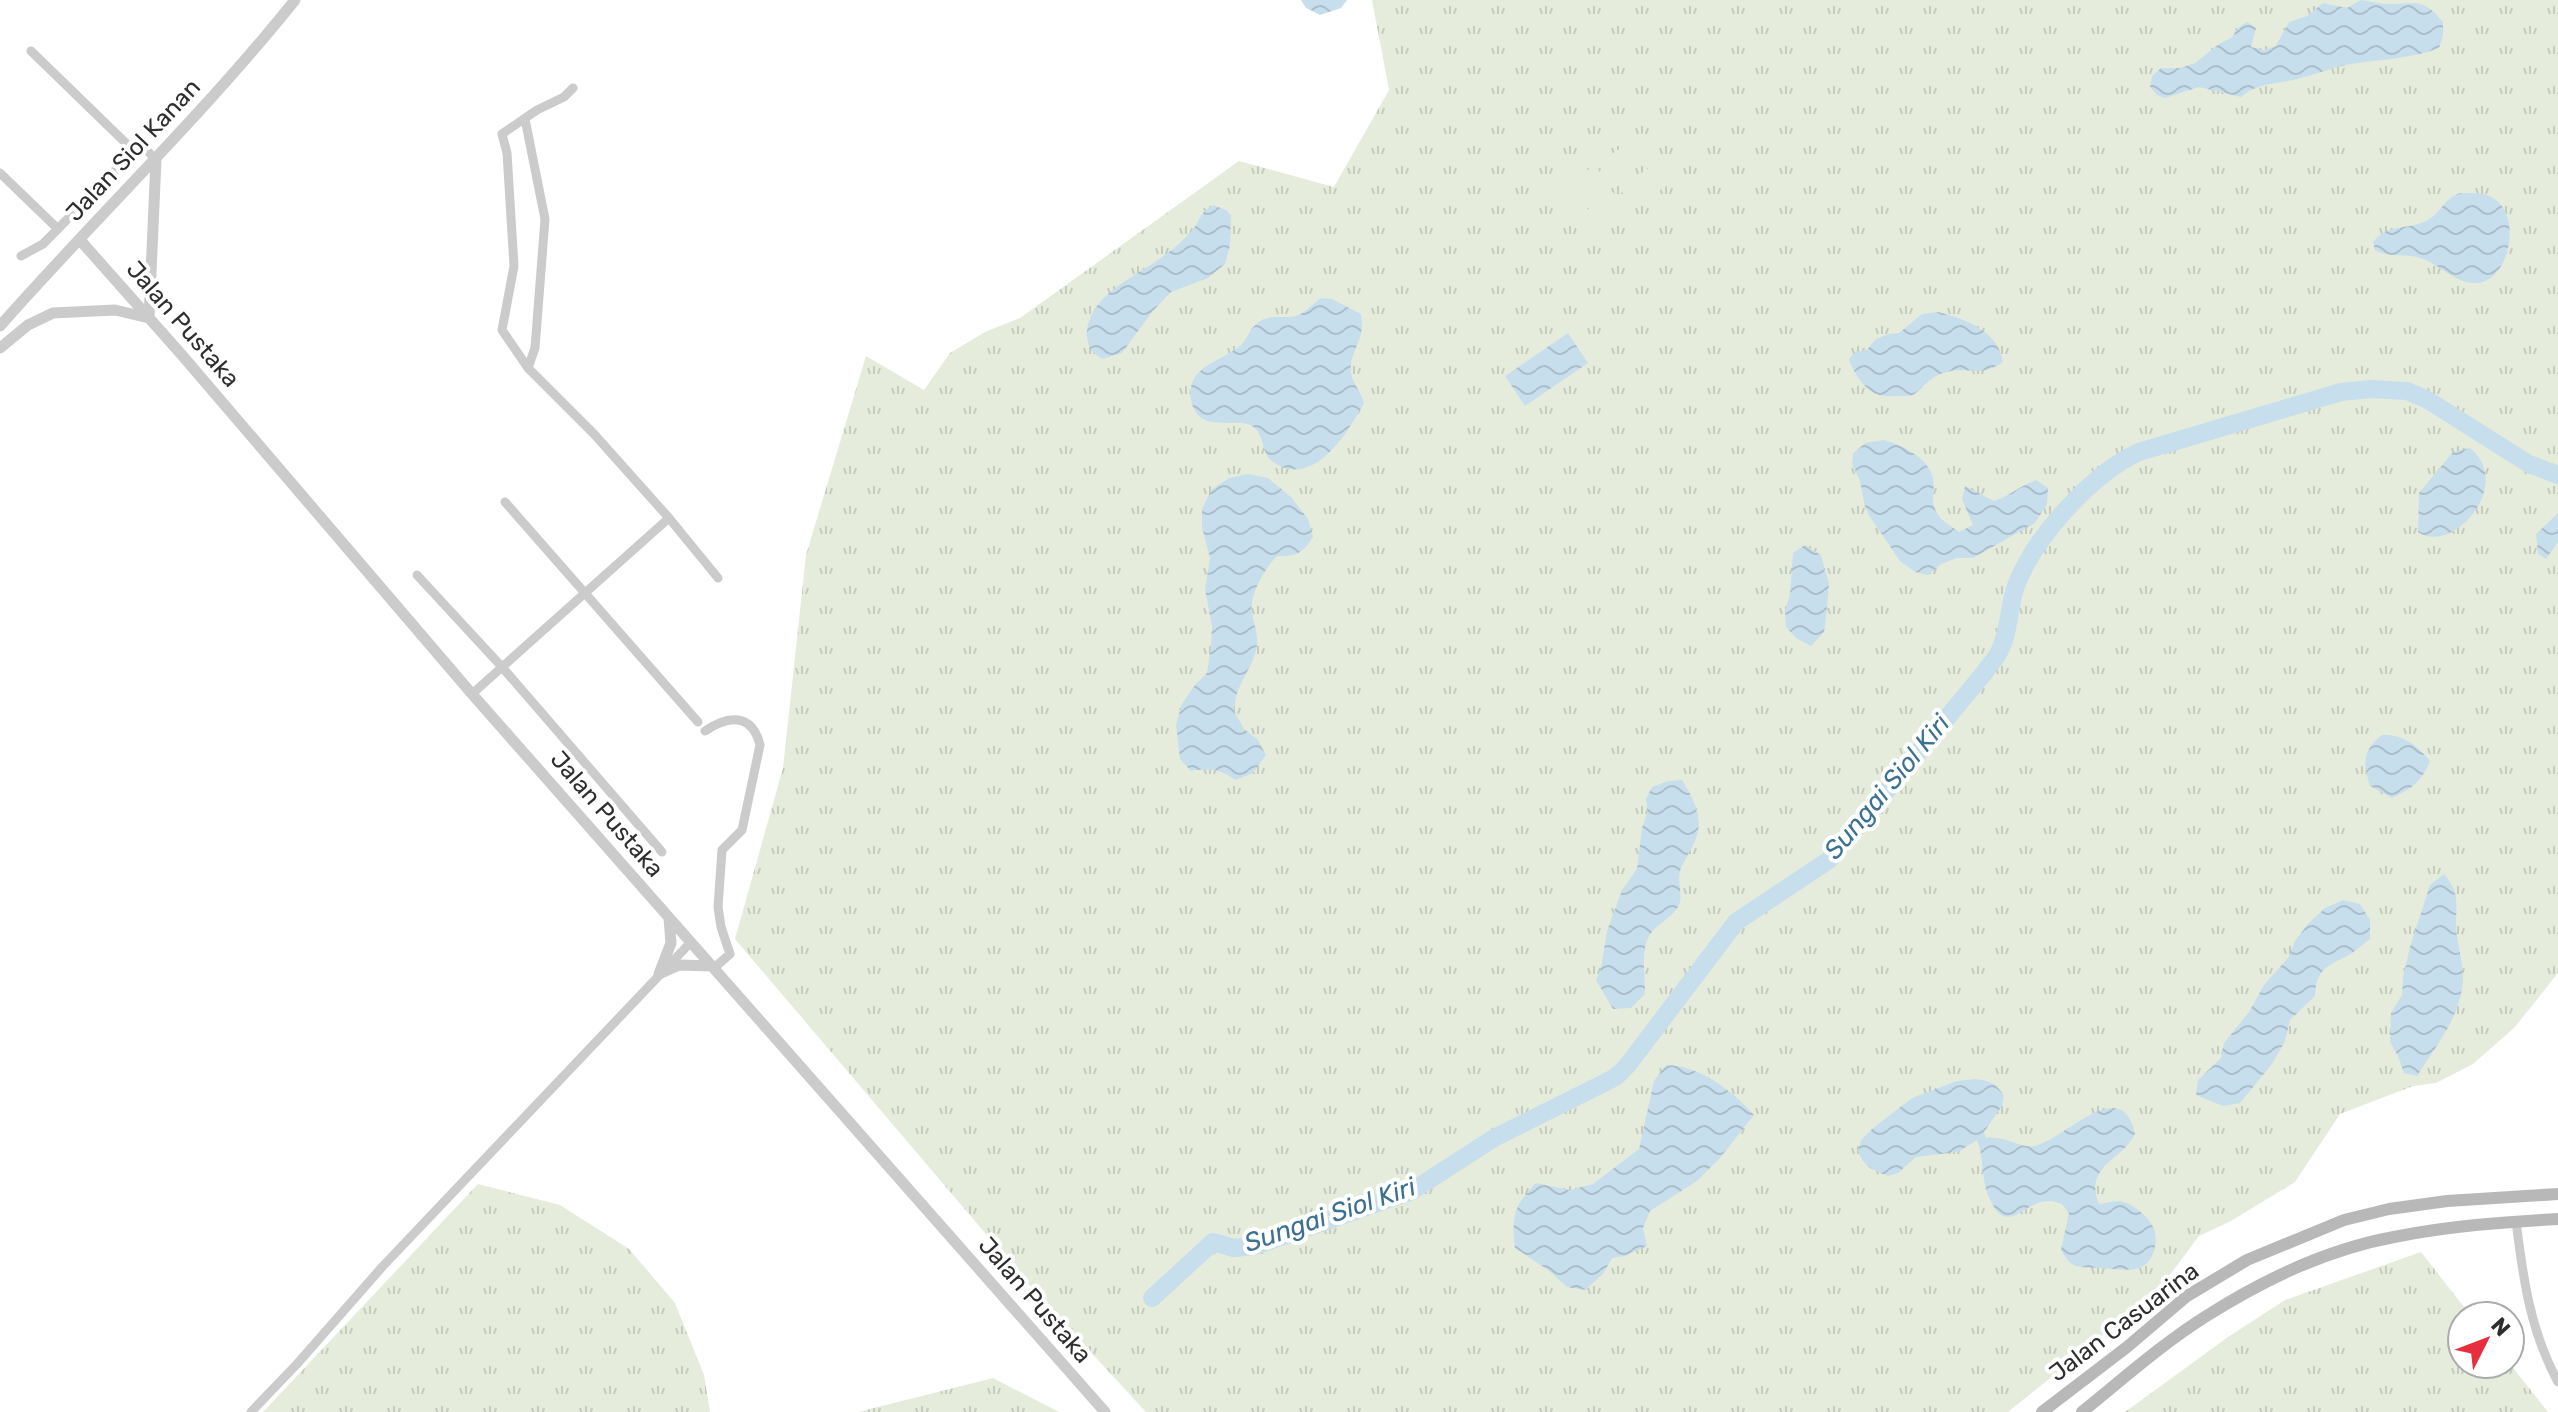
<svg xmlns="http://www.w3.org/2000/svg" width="2558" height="1412" font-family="Rubik,sans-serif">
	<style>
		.grass { fill: url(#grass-tufts) }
		.pitch { fill: #e5ecdc }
		.water { fill: url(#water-waves) }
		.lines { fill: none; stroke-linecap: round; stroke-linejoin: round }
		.river { stroke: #c7deec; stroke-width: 18 }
		.minor { stroke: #cbcbcb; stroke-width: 9 }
		.tertiary { stroke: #cbcbcb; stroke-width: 11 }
		.secondary { stroke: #b8b8b8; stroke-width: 12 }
		.labels { text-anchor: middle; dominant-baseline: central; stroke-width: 8; stroke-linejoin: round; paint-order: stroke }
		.street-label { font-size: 24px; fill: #2e2e2e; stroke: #fff }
		.water-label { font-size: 26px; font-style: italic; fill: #3b7192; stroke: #fff }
	</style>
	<defs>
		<pattern id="grass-tufts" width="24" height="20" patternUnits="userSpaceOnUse" patternTransform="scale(2)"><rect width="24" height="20" fill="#e5ecdc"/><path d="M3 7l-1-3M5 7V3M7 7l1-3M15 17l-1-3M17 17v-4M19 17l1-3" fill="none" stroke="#c5cbbd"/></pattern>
		<pattern id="water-waves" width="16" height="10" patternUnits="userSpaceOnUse" patternTransform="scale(2)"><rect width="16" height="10" fill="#c7deec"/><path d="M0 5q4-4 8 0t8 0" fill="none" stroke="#abbfcb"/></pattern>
	</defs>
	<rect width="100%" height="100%" fill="#fff"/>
	<path class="grass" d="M1372,0H2558V973L2515,1027L2473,1064L2436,1083L2413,1086L2340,1114L2295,1182L2231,1221L2199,1236L2157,1292L2008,1412H1146L1037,1294L735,939L783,768L806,555L866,356L924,390L950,353L985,332L1020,318L1239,161L1334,187L1389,90Z
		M478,1184L560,1205L629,1249L675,1303L704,1375L710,1412H263Z
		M2421,1252L2471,1316H2462V1364H2510L2548,1412H2125L2228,1337L2285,1300Z
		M993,1378L1059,1412H858Z"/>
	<path class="pitch" d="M1643,133L1657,153L1615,182L1601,161Z
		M1662,159L1676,180L1633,208L1619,188Z
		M1595,165L1609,186L1567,214L1553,194Z
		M1613,192L1627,213L1585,241L1571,221Z"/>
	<path class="water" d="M1301,0H1347L1341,8L1320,15L1306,8Z
		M2361,0C2372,1 2382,5 2393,4C2421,3 2424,0 2443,22V36L2439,48C2414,58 2385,59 2359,63C2337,65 2315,75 2293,80C2273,84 2258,83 2241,97L2199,87L2165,98L2157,95L2150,87L2152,76L2161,68H2181L2195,63L2219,44L2231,38L2239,27L2247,22L2256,28L2251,47L2264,50L2276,46L2289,22L2307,16L2323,3L2347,8Z
		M2460,193C2472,193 2486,192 2496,200C2522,218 2509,286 2473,283C2455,282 2439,265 2423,259C2407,252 2389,259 2375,250L2373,242C2390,221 2411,232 2431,218C2444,208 2443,200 2460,193Z
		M1213,205L1226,210L1231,215L1230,245L1225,264L1208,278L1171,292L1152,312L1122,353L1102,359L1090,350C1089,345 1086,338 1087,332C1090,293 1140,275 1166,254C1175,248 1187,237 1194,228C1203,216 1198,215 1213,205Z
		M1321,298L1332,299L1361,314C1366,342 1349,349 1351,373C1352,382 1361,392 1364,403C1348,432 1314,490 1273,462C1260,453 1266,435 1252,426C1237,416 1198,436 1191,400C1189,393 1191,383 1195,377C1206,362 1227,357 1241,345C1248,338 1251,326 1260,321C1271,314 1284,319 1296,316C1305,313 1314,303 1321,298Z
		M1938,312C1965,319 1998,330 2003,362C1979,379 1968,365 1943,373C1932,376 1921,389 1912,396C1903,395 1894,397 1885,396C1867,395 1854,374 1849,359L1855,352L1867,350L1876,339L1889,334L1899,333L1922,314Z
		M1568,333L1588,363L1525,406L1505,376Z
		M1884,440C1903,446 1928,457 1933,478C1936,491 1928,501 1939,516C1943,522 1953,527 1959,532L1973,525L1962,499L1965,486L1994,501C2010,496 2020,486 2036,480L2048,488L2047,504L2035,523L1973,558H1957L1941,564L1928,575L1915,572L1900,561L1870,517L1865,507L1860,481L1852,464L1853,454L1865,443Z
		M2470,448C2515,485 2452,556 2418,532L2419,493L2453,452Z
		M1248,474L1268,478L1291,497L1308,519L1313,537C1303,553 1296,557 1277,556C1265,568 1249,595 1252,613C1254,624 1258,633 1257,645C1255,661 1246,672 1240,686C1236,693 1235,703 1234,711L1244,729L1258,740L1266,755L1253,773L1235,780C1220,769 1210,768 1191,771L1180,759L1176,725L1182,704L1195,685L1207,673L1211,646L1212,626L1205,589L1210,558L1202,527V509L1211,490L1229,478Z
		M2558,513V542L2546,559L2538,554L2536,534Z
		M1805,545L1821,555L1829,584L1826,617L1824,632L1811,646L1796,638L1786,627L1785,611L1790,594L1793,553Z
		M2382,735C2403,734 2417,745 2430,761C2422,781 2412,789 2392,798L2370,786C2363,763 2362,751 2382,735Z
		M1682,780C1695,801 1705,820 1694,843C1690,853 1683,861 1680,871C1677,883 1684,897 1678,907C1670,920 1655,924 1648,938C1641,954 1645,976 1645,994L1631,1008L1613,1009L1596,980L1601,968L1607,931L1622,890L1637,869L1642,828L1648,811L1646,799L1652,787L1668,781Z
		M2444,874C2460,892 2456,905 2456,926C2457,947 2466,968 2462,988C2457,1022 2435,1047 2417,1076L2404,1073L2398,1056L2390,1042L2391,1013L2402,995L2403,977L2410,947L2430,885Z
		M2343,900L2360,904L2370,920V939C2363,944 2356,951 2349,955C2327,966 2316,969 2315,996L2290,1020L2285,1041L2272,1064L2240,1103L2223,1106L2196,1095L2198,1080L2221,1058L2224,1043L2249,1012L2264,985L2288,958L2295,941L2308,924L2325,908Z
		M1666,1065C1699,1065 1733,1091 1754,1115L1720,1158L1697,1181L1650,1211L1643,1228L1647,1246L1625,1256L1612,1258L1603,1274L1585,1290L1567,1287L1548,1270L1515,1248C1511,1217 1514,1205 1536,1183L1570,1190L1593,1184L1639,1149L1654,1081Z
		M1975,1079C1990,1080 1997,1084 2004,1096L2002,1106L1984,1132L1986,1138C2005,1135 2020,1149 2035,1146C2064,1140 2122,1072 2135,1134C2123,1160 2083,1166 2099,1204C2107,1203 2117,1200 2124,1202C2134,1205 2147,1216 2152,1225C2160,1238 2155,1263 2139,1268C2128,1272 2109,1268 2096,1268C2076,1267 2071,1268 2061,1250L2069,1213L2062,1204C2058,1203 2054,1201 2050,1201C2022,1200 2007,1241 1988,1195C1981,1177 1984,1157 1977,1140L1958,1152L1916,1157L1898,1173L1888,1176L1870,1168L1862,1160L1858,1151L1861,1140L1872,1129L1912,1098L1957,1081Z"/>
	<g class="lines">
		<path class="river" d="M1152,1298L1213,1242L1234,1248L1255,1246L1412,1191L1494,1138L1616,1077L1627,1066L1736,922L1829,860L1985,672C1989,665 1996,659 1999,652C2010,632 2008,607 2016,586C2034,537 2093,473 2139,452L2341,392L2371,389L2407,391L2426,399L2529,464L2558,475"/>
		<path class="minor" d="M31,51L134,151
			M573,88L564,97L537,110L502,134L507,153L514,266L502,330L528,368L594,434L669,518L718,578
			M525,119L545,219L535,348L528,368
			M0,173L58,229
			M21,256L43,244L141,144L156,160
			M505,502L698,722
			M417,575L502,667L662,852
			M472,694L669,518
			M705,731C728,715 752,713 760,745L742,830L722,850L718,907L721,927L730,954L714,968
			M2516,1221C2523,1278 2530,1330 2558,1382
			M251,1412L297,1364L383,1266L691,942"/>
		<path class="tertiary" d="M80,240L181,354L472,694L1105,1412
			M0,326C97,216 203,115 295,0
			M0,348L28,325L53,313L115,310L149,318L156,160
			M659,974L671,943L669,918
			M659,974L679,965L711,966"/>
		<path class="secondary" d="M2042,1412L2127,1347L2187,1296L2247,1260L2344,1220L2389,1209L2447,1201L2558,1194
			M2082,1412C2123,1379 2163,1343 2208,1315C2265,1279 2328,1249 2394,1237C2448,1226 2503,1222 2558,1219"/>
	</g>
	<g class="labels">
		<g class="street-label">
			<text transform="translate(133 150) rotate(-47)">Jalan Siol Kanan</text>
			<text transform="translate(183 324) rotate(49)">Jalan Pustaka</text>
			<text transform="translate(607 814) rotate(49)">Jalan Pustaka</text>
			<text transform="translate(1035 1300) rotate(49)">Jalan Pustaka</text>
			<text transform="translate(2124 1322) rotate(-37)">Jalan Casuarina</text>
		</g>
		<g class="water-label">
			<text transform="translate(1887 787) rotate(-50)">Sungai Siol Kiri</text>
			<text transform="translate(1330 1215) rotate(-19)">Sungai Siol Kiri</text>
		</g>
	</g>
	<g transform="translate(2486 1340) rotate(48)"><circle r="38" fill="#ffffff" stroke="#ababab" stroke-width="2"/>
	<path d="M0-6L14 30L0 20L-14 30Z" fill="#e82e3e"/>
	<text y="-12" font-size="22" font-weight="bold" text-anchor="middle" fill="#2e2e2e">N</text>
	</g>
</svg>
